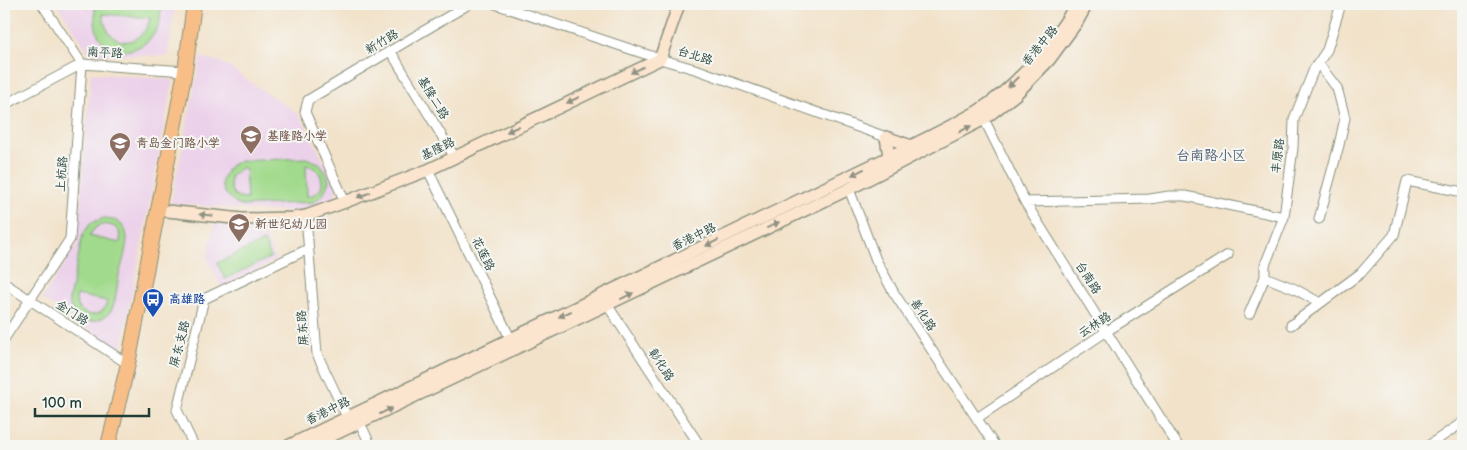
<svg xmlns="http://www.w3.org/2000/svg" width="1467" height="450" font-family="'Balsamiq Sans','LXGW WenKai TC',sans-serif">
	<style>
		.built { fill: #ecd1ea }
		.green { fill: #a1da8c; stroke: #608c60; fill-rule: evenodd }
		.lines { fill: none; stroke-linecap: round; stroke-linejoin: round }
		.street-casing { stroke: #88907e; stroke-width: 11 }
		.secondary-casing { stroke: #88907e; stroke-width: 14 }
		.primary-casing { stroke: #88907e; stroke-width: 16 }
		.street { stroke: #fff; stroke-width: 9 }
		.secondary { stroke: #fce5cf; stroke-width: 11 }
		.primary { stroke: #f7be87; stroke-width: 14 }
		.oneway { fill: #8e9182 }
		.labels { text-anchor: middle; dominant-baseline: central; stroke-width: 4; stroke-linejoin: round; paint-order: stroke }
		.street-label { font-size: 12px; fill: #1f3d34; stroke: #f6f6f2 }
		.education-label { font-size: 12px; font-weight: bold; fill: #785e54; stroke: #f6f6f2; text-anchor: start }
		.transit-label { font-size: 12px; font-weight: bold; fill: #164399; stroke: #f6f6f2; text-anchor: start }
		.neighbourhood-label { font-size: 14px; fill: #526273; stroke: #f6f6f2 }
	</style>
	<rect width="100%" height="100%" fill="#f6f6f2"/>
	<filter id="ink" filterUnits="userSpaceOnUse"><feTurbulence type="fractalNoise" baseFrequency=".02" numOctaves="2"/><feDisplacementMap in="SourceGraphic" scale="10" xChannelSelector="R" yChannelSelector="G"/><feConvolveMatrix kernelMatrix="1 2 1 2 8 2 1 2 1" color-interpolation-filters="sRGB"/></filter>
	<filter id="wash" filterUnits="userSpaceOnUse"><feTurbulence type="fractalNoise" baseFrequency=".0096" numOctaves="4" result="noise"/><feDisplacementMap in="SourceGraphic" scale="20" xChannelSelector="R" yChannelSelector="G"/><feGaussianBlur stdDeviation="1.12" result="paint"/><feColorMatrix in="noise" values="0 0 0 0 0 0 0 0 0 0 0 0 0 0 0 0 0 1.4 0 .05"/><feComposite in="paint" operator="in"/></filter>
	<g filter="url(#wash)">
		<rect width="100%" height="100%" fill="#f2e2c9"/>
		<path class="built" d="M57,4H175L168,56L90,54Z
			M201,57L221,62L298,114L304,123L337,187L334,200L304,211H261L171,203Z
			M91,73L173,80L121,350L42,299L77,244Z
			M214,224L261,226L276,260L221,287L207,259Z"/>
		<path class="green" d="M95,4H161C160,11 161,20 158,27C148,51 112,62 98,35C94,25 95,14 95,4ZM103,14L150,18V19C140,51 106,48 103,14Z
			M306,158L319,163L327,174L329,181L324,193L315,202L241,206L236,204L225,193L222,186V180L228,168L233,164L240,161ZM306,165C326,169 328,195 307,196ZM241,168H245L247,199C233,199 228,189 231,176Z
			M104,218C115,218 127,225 127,238C127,248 122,265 119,275C117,285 116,301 112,309C111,312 107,315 104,317C88,328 70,317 69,299L83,234L91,223ZM101,225C113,223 122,229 120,243L89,236L96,227ZM77,295L107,301C103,324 71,315 77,295Z
			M264,241L271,257L225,279L217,263Z"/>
	</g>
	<g filter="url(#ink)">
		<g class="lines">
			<g class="street-casing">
				<path id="street" d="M495,4L660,59L698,70L886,137
					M391,52L454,156
					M1318,63L1337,88L1345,118L1339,145L1319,219
					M4,105L82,64L185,71
					M984,119L1025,202L1178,446
					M428,170L513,344
					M849,189L876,260L894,293L995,446
					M345,202L305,112L308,100L469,4
					M1025,202L1150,199L1169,196H1185L1284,217
					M306,216L317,354L347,417L360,423L371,446
					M1265,277L1295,289L1320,303
					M4,283L128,364
					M604,300L700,446
					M1249,314L1265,277V265L1284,217L1293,148L1294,119L1314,69L1327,50L1341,4
					M1291,325L1361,273L1394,235L1407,181L1463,192
					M4,339L70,239L82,64L42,4
					M977,418L1107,331L1228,255
					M194,446L177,410L204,299L308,249
					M1428,446L1463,422"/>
			</g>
			<g class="secondary-casing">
				<path id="secondary" d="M890,163L886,137L914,147
					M158,210L242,219L293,218L306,216L345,202L428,170L660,59L679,4
					M288,446L889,157C918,142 949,128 978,111C1014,89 1056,41 1076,4
					M310,446L508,352L849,189L984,119L1015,95L1049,60L1077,22L1087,4"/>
			</g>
			<g class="primary-casing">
				<path id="primary" d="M108,446L128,364L158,210L185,71L194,4"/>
			</g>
			<use href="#street" class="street"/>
			<use href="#secondary" class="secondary"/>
			<use href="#primary" class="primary"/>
		</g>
		<defs><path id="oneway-solid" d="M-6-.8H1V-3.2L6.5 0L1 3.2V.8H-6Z" transform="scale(1.25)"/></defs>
		<g class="oneway">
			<use href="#oneway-solid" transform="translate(637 70) rotate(154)"/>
			<use href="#oneway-solid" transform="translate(1013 82) rotate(135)"/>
			<use href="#oneway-solid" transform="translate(573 100) rotate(155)"/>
			<use href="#oneway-solid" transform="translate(513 129) rotate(155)"/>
			<use href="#oneway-solid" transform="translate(965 129) rotate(-28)"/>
			<use href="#oneway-solid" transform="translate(858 172) rotate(154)"/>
			<use href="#oneway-solid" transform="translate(364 195) rotate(158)"/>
			<use href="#oneway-solid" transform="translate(206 215) rotate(-174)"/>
			<use href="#oneway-solid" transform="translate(773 225) rotate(-26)"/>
			<use href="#oneway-solid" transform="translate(712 243) rotate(154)"/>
			<use href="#oneway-solid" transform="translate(627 296) rotate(-26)"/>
			<use href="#oneway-solid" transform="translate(565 314) rotate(155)"/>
			<use href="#oneway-solid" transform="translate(386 411) rotate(-26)"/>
		</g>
	</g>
	<defs>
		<g id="school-pin" transform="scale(1.125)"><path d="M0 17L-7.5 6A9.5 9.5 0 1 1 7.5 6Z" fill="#8d6e63" stroke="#f6f6f2"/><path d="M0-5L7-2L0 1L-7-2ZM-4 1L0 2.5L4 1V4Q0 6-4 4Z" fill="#fff"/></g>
		<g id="bus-pin" transform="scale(1.125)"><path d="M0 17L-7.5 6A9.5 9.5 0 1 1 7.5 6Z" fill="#1a4fb4" stroke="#f6f6f2"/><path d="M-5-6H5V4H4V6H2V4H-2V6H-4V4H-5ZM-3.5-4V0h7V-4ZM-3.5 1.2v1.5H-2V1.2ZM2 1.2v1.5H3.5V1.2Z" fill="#fff"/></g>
	</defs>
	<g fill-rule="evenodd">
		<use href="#school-pin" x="251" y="136"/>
		<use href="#school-pin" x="120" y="143"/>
		<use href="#school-pin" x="239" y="224"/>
		<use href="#bus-pin" x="153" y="299"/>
	</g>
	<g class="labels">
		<g class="street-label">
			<text transform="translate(382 42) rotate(-31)">新竹路</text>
			<text transform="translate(1040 46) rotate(-50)">香港中路</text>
			<text transform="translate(105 53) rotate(3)">南平路</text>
			<text transform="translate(695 56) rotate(17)">台北路</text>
			<text transform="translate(433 98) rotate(59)">基隆二路</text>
			<text transform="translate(438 149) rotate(-26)">基隆路</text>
			<text transform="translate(1278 156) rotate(-83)">丰原路</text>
			<text transform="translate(62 174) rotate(-86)">上杭路</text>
			<text transform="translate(694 237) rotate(-26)">香港中路</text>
			<text transform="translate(483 254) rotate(64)">花莲路</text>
			<text transform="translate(1088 278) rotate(57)">台南路</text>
			<text transform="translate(72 313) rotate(32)">金门路</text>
			<text transform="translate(923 315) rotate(57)">善化路</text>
			<text transform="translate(1095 325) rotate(-33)">云林路</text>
			<text transform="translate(303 328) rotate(-95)">屏东路</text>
			<text transform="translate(180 344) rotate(-76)">屏东支路</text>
			<text transform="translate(661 365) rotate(57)">彰化路</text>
			<text transform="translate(328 411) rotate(-26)">香港中路</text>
		</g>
		<g class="education-label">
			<text x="267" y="136">基隆路小学</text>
			<text x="136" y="143">青岛金门路小学</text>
			<text x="255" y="224">新世纪幼儿园</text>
		</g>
		<g class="transit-label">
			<text x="169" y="299">高雄路</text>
		</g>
		<g class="neighbourhood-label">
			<text x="1211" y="155">台南路小区</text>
		</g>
	</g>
	<rect width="1467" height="450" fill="none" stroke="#f6f6f2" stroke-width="20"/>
	<path d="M35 408v8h114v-8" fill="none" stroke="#1f3d34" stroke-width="2.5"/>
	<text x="42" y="408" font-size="15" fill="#1f3d34" stroke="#f6f6f2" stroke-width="4" paint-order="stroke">100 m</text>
</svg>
